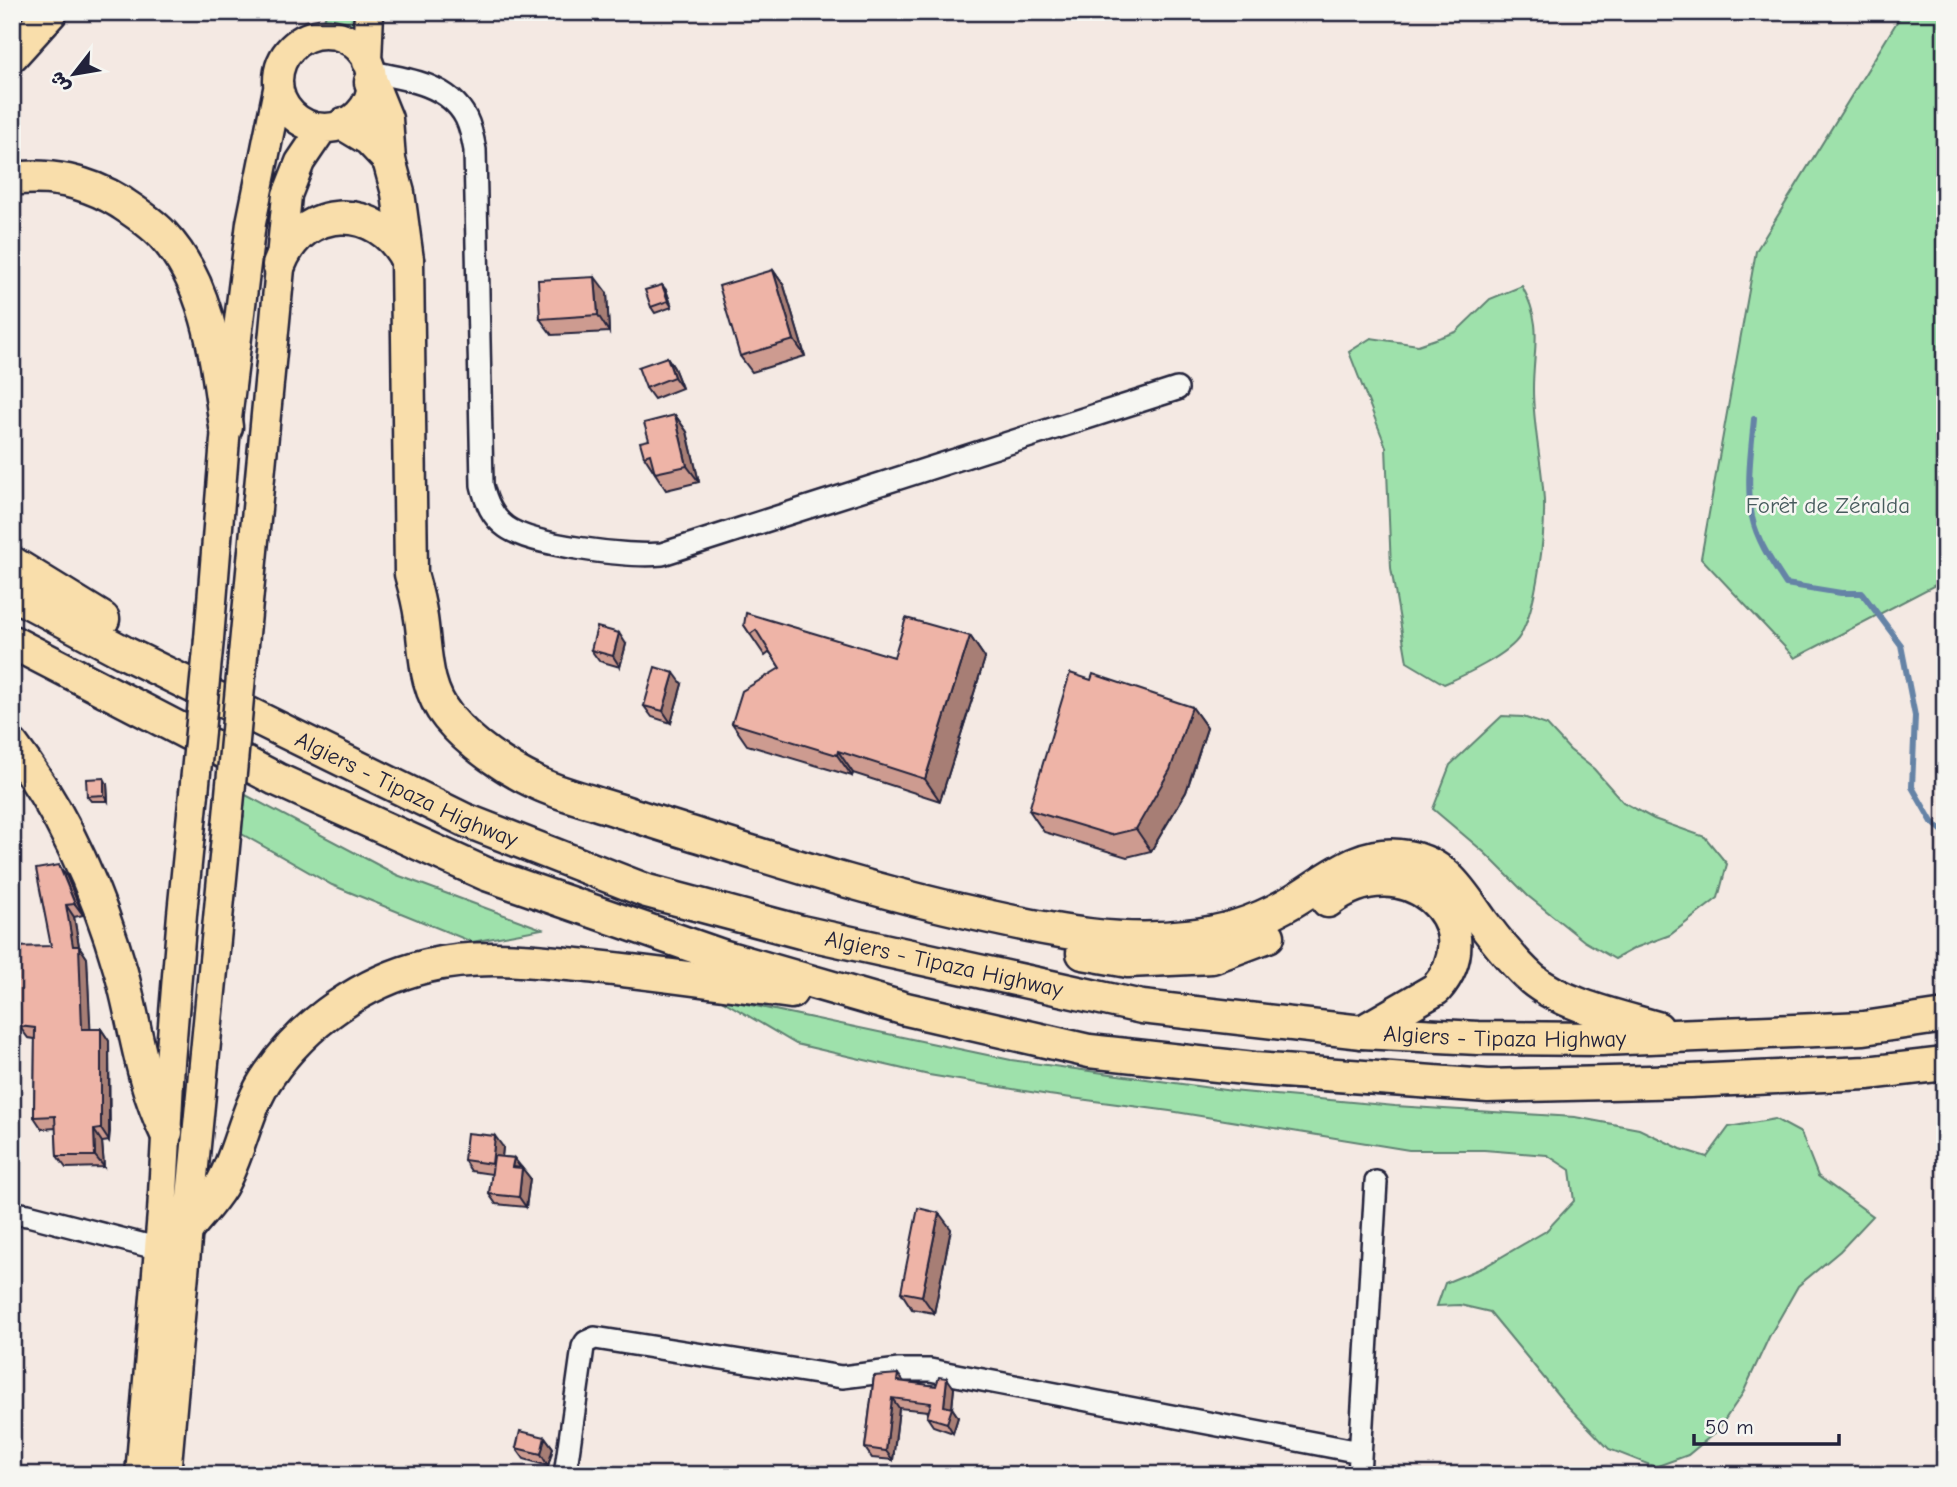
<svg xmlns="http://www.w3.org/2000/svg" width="1957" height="1487" font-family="'Comic Neue','Playpen Sans Arabic',sans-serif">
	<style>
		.green { fill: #9ee1ab; stroke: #608273; stroke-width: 2 }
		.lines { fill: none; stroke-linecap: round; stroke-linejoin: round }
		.stream { stroke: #6583a6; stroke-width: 6 }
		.minor-casing { stroke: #22223b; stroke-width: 26 }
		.major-casing { stroke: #22223b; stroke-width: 33 }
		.highway-casing { stroke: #22223b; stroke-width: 37 }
		.minor { stroke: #f6f6f2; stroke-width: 21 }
		.major { stroke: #f9deab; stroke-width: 28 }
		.highway { stroke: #f9deab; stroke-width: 32 }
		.major-bridge-casing { stroke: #22223b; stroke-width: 33; stroke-linecap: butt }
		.major-bridge { stroke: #f9deab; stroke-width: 28 }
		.wall { fill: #cd9b90; stroke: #22223b; stroke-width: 2 }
		.shaded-wall { fill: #a77e75; stroke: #22223b; stroke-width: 2 }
		.building { fill: #eeb4a7; stroke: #22223b; stroke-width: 2 }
		.labels { text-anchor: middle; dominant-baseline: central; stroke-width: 5; stroke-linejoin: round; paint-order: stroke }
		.park-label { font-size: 23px; fill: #475b5d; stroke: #f6f6f2 }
		.street-label { font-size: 23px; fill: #22223b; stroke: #f6f6f2 }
	</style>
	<rect width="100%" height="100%" fill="#f4e9e3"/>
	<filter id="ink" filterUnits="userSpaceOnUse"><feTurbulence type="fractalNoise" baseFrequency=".0143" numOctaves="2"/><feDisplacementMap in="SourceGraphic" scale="14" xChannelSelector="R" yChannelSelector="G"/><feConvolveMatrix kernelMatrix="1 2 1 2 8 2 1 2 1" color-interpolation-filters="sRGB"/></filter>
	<g filter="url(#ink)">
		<path class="green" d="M327,12H357L359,29L348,23L322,24Z
			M1903,12H1945V580L1795,658L1701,558L1756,251Z
			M1522,286C1544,327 1533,347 1533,389C1533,427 1542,463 1544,501C1545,536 1537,606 1520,636C1510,654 1463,676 1444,684L1407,662L1391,568L1386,447L1349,352L1371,338L1418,345L1456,332L1490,299Z
			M1502,716L1523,717L1547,725L1570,750L1594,769L1623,802L1654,819L1705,837L1727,864L1718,898L1670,935L1635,948L1615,959L1584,941L1528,896L1485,853L1433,809L1450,765Z
			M240,792L397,875L542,929L472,942L332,885L240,833Z
			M718,998L1011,1060L1232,1091L1395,1106L1575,1117L1639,1129L1681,1149L1707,1157L1729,1127L1775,1119L1801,1133L1818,1176L1873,1216L1840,1251L1798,1286L1769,1337L1743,1393L1717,1431L1688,1455L1655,1467L1609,1449L1563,1401L1490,1312L1460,1305L1437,1306L1445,1283L1484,1267L1546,1231L1574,1201L1570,1170L1547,1155L1484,1150H1409L1170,1111L1049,1095L929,1075L796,1044Z"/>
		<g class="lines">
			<path class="stream" d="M1754,419C1751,452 1746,484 1752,517C1757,541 1773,564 1786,584L1841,593H1862L1901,645L1915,716L1912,787L1932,822L1945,833"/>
			<g class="minor-casing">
				<path id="minor" d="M370,72C404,78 449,84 466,118C471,128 473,139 475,150L482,485C486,502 492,517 506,527C532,546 630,557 662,554L1177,389
					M12,1213L28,1215L160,1249
					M565,1475L583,1347L586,1342L595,1338L842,1377L899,1370H930L1360,1452
					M1359,1475L1376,1182"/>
			</g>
			<g class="major-casing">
				<path id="major" d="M278 81a47 47 0 1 1 94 0a47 47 0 1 1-94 0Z
					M367,62L369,12
					M209,639L226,427L251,223L278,89
					M243,655L287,195L300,162L323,128
					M140,1475L162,1213L170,1062L182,914L194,793
					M166,1475L188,1228L228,816"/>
			</g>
			<g class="highway-casing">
				<g id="highway">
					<path d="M12,55L51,12"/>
					<path d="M371,82L386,119L389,160L398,193L407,260L411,574C415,588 419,603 421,618C426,652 424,688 448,717C470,744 505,768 537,783C558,793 579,798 601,805C634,815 667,826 700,836C798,867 895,897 995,918C1058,932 1122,944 1187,936C1222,933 1256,922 1286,905C1326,883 1357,848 1407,857C1447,864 1462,894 1483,923C1498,943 1514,963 1532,979C1563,1005 1619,1017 1657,1028"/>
					<path d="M344,124L369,139L389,160"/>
					<path d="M12,179C50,174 88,182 120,202C135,212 151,222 163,235C210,285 217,363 226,427"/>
					<path d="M279,265C303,203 378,202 407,260"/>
					<path d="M12,563L103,619"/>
					<path id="s1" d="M12,593L123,652L465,820L647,891L801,932L1142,1007L1362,1032L1478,1038L1601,1039L1864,1028L1945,1016"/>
					<path d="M12,642L276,779L486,874L722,956L906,1009L1089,1051L1254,1069L1488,1086L1690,1081L1867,1073L1945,1064"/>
					<path d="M12,745C63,812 98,892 121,972C136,1026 141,1081 166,1132"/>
					<path d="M1328,901C1403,842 1494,922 1436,989L1362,1032"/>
					<path d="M1083,953L1128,961L1212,957L1268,936"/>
					<path d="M188,1228C199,1214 212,1201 221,1186C241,1151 245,1109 269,1075C305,1022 364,981 427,966C482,953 541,961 596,967C661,974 726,983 791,992"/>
				</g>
			</g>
			<use href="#minor" class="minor"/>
			<use href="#major" class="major"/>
			<use href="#highway" class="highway"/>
			<g class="major-bridge-casing">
				<path id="major-bridge" d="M194,793L209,639
					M228,816L243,655"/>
			</g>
			<use href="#major-bridge" class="major-bridge"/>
		</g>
		<path class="wall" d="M773,270L784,286L805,356L752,372L740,356Z
			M662,285L666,290L672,307L655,313L651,307Z
			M607,293L609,332L552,335L540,319Z
			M667,357L674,368L682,388L654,399L646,388Z
			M675,415L687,432L699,482L666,490L644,456L649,440Z
			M744,625L894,657L970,636L985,658L940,801L853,773L852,776L747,745L732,723L780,668L770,652L765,656Z
			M626,644L620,667L599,661L591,650Z
			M682,684L671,723L652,717L644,706Z
			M1192,707L1207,728L1186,792L1151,851L1127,857L1044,832L1029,810Z
			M107,784L108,801H91L87,796Z
			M67,877L83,915L74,917L79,946L87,958L90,1029H101L109,1041L110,1132L109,1141L102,1142L104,1167L66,1168L57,1156L56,1128L42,1129L34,1117L35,1039L28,1038L19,1026L51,946Z
			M503,1147L502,1157L514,1158L530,1178L526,1207L496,1204L489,1194L492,1174L471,1171L464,1160Z
			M951,1229L934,1313L912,1309L901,1292Z
			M874,1376L904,1382L954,1388L952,1408L958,1417L953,1433L933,1426L927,1417L928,1411L899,1408L893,1460L872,1458L865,1448Z
			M545,1437L553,1448L548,1466L524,1459L516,1448Z"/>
		<path class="shaded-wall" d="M773,270L784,286L805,356L794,340Z
			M595,277L607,293L609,332L598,315Z
			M662,285L666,290L672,307L668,301Z
			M667,357L674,368L682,388L674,377Z
			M675,415L687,432L699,482L687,466Z
			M619,633L626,644L620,667L613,656Z
			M970,636L985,658L940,801L925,779Z
			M674,673L682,684L671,723L663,711Z
			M1192,707L1207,728L1186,792L1151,851L1136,829Z
			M838,751L853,773L852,776L837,755Z
			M104,778L107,784L108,801L104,795Z
			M59,865L67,877L83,915L75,904Z
			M66,905L74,917L79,946L87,958L91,1041L82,1029Z
			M101,1029L109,1041V1141L101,1129Z
			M94,1130L102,1142L104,1167L95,1156Z
			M495,1136L503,1147L500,1175L492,1164Z
			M514,1158L521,1169L512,1167Z
			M522,1168L530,1178L526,1207L519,1197Z
			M939,1213L951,1229L934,1313L922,1296Z
			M898,1374L905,1383L897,1381Z
			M947,1378L954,1388L952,1408L958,1417L953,1433L947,1423L944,1406Z
			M892,1398L899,1408L893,1460L886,1451Z
			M545,1437L553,1448L548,1466L541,1454Z"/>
		<path class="building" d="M773,270L794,340L740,356L719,286Z
			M595,277L598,315L540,319L538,280Z
			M662,285L668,301L651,307L645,290Z
			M667,357L674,377L646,388L638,367Z
			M675,415L687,466L655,473L650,454L644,456L640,442L649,440L644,423Z
			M746,613L894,657L906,618L970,636L925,779L838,751L837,755L732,723L742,691L780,668L756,630L750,634L744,625Z
			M597,627L619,633L613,656L591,650Z
			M655,667L674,673L663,711L644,706Z
			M1070,673L1091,680L1093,674L1192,707L1170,770L1136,829L1111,835L1029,810Z
			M104,778V795L87,796L86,779Z
			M59,865L75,904L66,905L73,946H79L82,1029H101V1129L94,1130L95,1156H57L55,1116L34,1117L35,1028L19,1026L12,986V947L51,946L36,869Z
			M467,1133L495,1136L492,1164L464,1160Z
			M494,1156L514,1158L512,1167L522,1168L519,1197L489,1194Z
			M918,1208L939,1213L922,1296L901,1292Z
			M898,1374L897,1381L936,1386L939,1377L947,1378L944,1406L952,1408L947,1423L927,1417L931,1403L892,1398L886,1451L865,1448L874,1376Z
			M520,1431L545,1437L541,1454L516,1448Z"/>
	</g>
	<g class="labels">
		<g class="park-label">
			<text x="1828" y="505">Forêt de Zéralda</text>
		</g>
		<g class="street-label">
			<text stroke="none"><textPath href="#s1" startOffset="441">Algiers - Tipaza Highway</textPath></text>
			<text stroke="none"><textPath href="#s1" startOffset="1008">Algiers - Tipaza Highway</textPath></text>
			<text stroke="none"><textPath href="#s1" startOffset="1575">Algiers - Tipaza Highway</textPath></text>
		</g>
	</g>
	<rect width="1957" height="1487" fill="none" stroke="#f6f6f2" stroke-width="42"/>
	<rect x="21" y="21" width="1915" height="1445" fill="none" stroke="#22223b" stroke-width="2.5" filter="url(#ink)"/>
	<g transform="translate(74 74) rotate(239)" stroke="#f6f6f2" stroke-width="5" paint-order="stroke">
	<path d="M0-5L12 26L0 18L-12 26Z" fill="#22223b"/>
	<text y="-10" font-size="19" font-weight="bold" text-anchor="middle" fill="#22223b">ش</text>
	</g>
	<path d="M1694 1434v10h145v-10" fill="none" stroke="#22223b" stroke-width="3.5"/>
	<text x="1705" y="1434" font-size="21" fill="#22223b" stroke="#f6f6f2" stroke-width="5" paint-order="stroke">50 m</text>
</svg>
